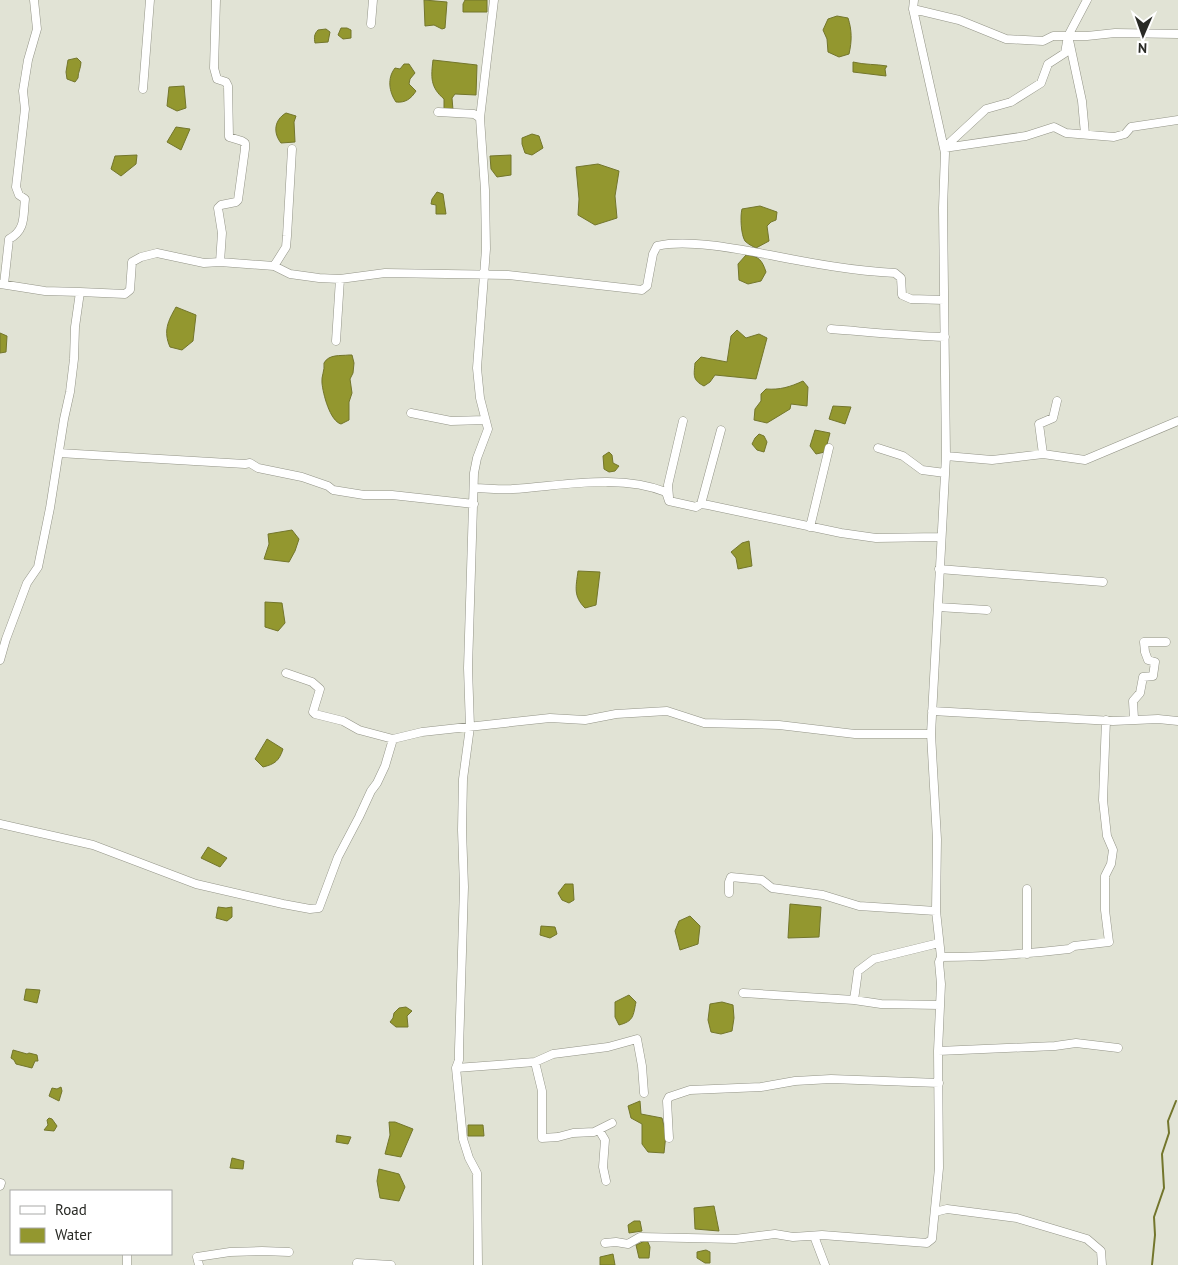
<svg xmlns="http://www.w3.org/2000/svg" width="1178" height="1265" font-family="'PT Sans',sans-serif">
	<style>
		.water { fill: #93972f; stroke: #73762c }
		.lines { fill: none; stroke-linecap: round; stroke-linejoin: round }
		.stream { stroke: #73762c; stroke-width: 2 }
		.minor-casing { stroke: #939487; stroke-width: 9 }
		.minor { stroke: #fff; stroke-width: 8 }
	</style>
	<rect width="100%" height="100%" fill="#e1e3d5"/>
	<path class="water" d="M424,0L447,2L445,28L442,29L434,25L425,26Z
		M465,0H487V12H463V4Z
		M837,16L848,18C852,30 852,41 849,54L839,57L828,52L827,39L823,30L828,19Z
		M341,28H347L351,30V38L343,39L338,35Z
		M326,29L330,32L328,42L315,43C314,38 314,34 318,30Z
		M77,58L81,62C81,68 78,72 78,78L75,82L67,79L66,72L68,60Z
		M433,60L477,65L476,95L455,94L452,98L453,110H444V99C430,87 431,77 433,60Z
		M853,62C865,65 876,64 887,66L885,69L886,76L853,72Z
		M404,64H409L415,73L410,79L409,84L416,91C411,99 405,103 396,102C389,92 387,78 395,68L400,69Z
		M184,86L186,108L177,111L167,106L169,87Z
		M286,113L296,116L294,122L295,142L281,143C273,133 274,120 286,113Z
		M176,127L190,129L181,150L167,142Z
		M532,134L539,136L543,148L532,155L525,153L522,144V138Z
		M137,155L136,164L121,176L111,169L115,156Z
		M511,155V175L497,177L491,169L490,156Z
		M598,164L619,171L615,196L617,218L595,225L578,215L579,199L576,167Z
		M437,192L443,194L446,214H436V205L431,204L432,199Z
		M760,206L777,212L776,220L771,222L767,226L769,241L756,248C752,246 748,244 745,241C741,235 740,216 742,209Z
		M746,255C759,256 762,260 766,272L761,281L748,284L739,280L738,264Z
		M176,307L196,315L193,341L182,350L170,347C163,331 168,321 176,307Z
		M737,330L746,338L759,334L767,338L756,379L715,375L710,382L704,386C692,380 694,375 695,363L701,357L727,362L731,336Z
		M0,333L7,336L6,352L0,353Z
		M349,355H352L354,363L353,373L350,379L352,393L349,402V420L341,424C330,421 323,394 322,383C321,376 325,371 324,363C329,354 340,356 349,355Z
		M803,381L808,387L807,406L791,404L790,409L767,423L754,420L755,409L761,401V394L766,389C780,390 790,387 803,381Z
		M833,406L851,407L845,424L829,419Z
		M815,430L830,433L825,452L816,454L810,446Z
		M759,434L764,436L767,442L764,452L757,450L752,444L755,438Z
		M609,452L612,455L613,463L619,466L615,471L609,472L604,469L603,456Z
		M292,530L299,539L295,551L289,562L264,559L269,544L268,534Z
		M749,541L752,566L738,569L736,558L731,552L742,543Z
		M578,571L600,572L596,605L585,608C573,596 576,587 578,571Z
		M265,602L282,603L285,623L278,631L265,627Z
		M267,739L283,749C279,761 275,764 263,767L255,759Z
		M208,847L227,858L220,867L201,858Z
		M565,884H573L574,900L569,903L562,900L558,893Z
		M790,904L821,907L819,937L788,938Z
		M218,907L226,908L232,907V917L227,921L216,918Z
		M690,916L700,926L698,944L680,950L675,931L679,921Z
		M541,926L555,927L557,934L550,938L540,935Z
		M26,989L40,990L37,1003L24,1000Z
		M629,995L636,1002C633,1016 634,1021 619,1025L615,1017V1002Z
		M722,1002L733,1005L734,1018L732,1031L721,1034L711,1032L708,1020L710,1004Z
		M406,1007L412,1011L407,1016L408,1027H396L390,1022L393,1018L394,1013L399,1008Z
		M13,1050L27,1054L29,1053L37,1055L38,1061H35L32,1068L16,1064L14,1060L11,1058Z
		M61,1087L62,1091L59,1101L49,1096L52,1088L57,1089Z
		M640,1101L641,1114L662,1118L666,1134L664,1153L648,1152L642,1144V1124L631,1118L628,1106Z
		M49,1118L52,1119L57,1126L54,1131L44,1130L48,1125L47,1120Z
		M389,1122H395L413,1129L401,1157L385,1154L390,1135Z
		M468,1125H483L484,1136H468Z
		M337,1135L351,1137L348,1144L336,1142Z
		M232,1158L244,1161L243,1169L230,1168Z
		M379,1169L399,1174L405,1187L399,1201L380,1198L377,1181Z
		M714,1206L719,1231L695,1229L694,1208Z
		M634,1221H640L642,1231L629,1233L628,1225Z
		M647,1240L650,1247L649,1258H639L636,1245Z
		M706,1250L710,1252V1263H705L697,1258V1252Z
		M613,1254L615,1265H600V1257Z"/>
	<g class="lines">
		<path class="stream" d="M1152,1265L1155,1235L1154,1217L1164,1188L1162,1154L1169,1133L1168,1121L1176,1101"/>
		<g class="minor-casing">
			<path id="minor" d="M216,0L214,68L217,79L226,82L228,86L229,137L242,141L245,143V149L238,200L236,202L221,205L218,208L222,233L220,262
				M914,0L913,9L959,20L1006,39L1043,41L1053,36H1087L1115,33L1178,34
				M371,24L373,0
				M1069,40L1082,101L1085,134
				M143,89L150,0
				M438,112L474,114L480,118L485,190L486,249L477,368L480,398L488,429L477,458L474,473L468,668L470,727L463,779L462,830L464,887L459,1049V1060L456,1068L463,1139L469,1158L477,1173L478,1265
				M480,118L494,0
				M945,147L986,109L1011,102L1041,83L1048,64L1065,53L1068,36L1087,0
				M944,148L1026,136L1054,127L1066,133L1114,137L1125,134L1131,127L1178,120
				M274,266L286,247L287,236L292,149
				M0,284L45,291L80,292L75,327L74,359L70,392L64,419L50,508L38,567L27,583L6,639L0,660
				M4,284L9,239C26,230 23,216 25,199L19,195L16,187L25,109L23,91L28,60L37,29L34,0
				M80,292L125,294L130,290L132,262L141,257L157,253L204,263L220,262L274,266L290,274L319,278L340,279L385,273L508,275L642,290L647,286L653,254L657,246C688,239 738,249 770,255C811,263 853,271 895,273L901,278L902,295L911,299L944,300
				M831,329C869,332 907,336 945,337
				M336,341L340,279
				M411,413L451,421L485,420
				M878,448L903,456L922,470L945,473
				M59,453L245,464L250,463L258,468L302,477L328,486L333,490L364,495H392L474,504
				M1043,454L1039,424L1053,418L1057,401
				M946,456L992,460L1043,454L1085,460L1178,421
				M474,488C487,488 500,490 513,489C561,486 619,473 666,492L669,501L696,507L701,504L708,505L841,533L876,538L940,537
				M669,497L668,485L683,421
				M701,504L721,430
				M810,527L829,448
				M939,569L1103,582
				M938,607L987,610
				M286,673L312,682L320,689L313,712L315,714L343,721L359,730L393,739L422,732L550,718L585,720L616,714L667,711L704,723L779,725L855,734H931L946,456L943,208L945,153L913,9
				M932,711L1113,721L1158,719L1178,721
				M1134,719L1133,701L1140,693L1143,677L1153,676L1155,662L1148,660L1145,652L1144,642H1166
				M0,824L93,845L196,884L283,904L310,909L319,908L338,857L359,817L371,791L377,783L385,766L393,739
				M729,893V882L731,877L762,880L772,888L823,895L859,906L936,911
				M1027,954V889
				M941,957C984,957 1026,954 1069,949L1074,946L1109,942L1105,910V876L1111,864L1113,850L1107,836L1103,800L1106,720
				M743,993L854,1000L881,1004L940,1005
				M854,1000L858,971L874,959L939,943
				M938,1051L1055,1046L1076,1043L1118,1048
				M535,1062L542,1091V1138L558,1137L573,1133L594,1132L612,1123
				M456,1068L535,1062L553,1054L608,1047L637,1039L642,1066L644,1093
				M599,1130L605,1140L603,1167L606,1181
				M669,1138L667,1101L669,1097L690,1090L761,1087L795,1081L831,1079L939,1083
				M0,1186L1,1183
				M935,1212L947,1209L1017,1218L1087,1239L1101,1251L1102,1265
				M814,1236L825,1265
				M605,1243L616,1242L628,1244L640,1237L735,1239L775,1234L793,1237L822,1235L927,1243L932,1239L939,1168L938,1051L941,984L939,962L941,957L936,911L937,839L931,734
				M127,1254V1265
				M357,1263L391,1265
				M199,1265L197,1257L230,1252L262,1251L289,1252"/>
		</g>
		<use href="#minor" class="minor"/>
	</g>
	<rect x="10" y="1190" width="162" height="65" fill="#ffffff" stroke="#a9aaa8"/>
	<rect x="20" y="1206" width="25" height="8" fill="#ffffff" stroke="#a9aaa8"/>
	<text x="55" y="1215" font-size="15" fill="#292a25">Road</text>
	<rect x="20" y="1228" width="25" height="15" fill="#93972f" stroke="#a9aaa8"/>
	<text x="55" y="1240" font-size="15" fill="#292a25">Water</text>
	<g transform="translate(1143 35) rotate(182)" stroke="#ffffff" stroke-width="4" paint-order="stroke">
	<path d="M0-4L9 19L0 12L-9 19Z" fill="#292a25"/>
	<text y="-8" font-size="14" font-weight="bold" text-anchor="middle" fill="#292a25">N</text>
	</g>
</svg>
